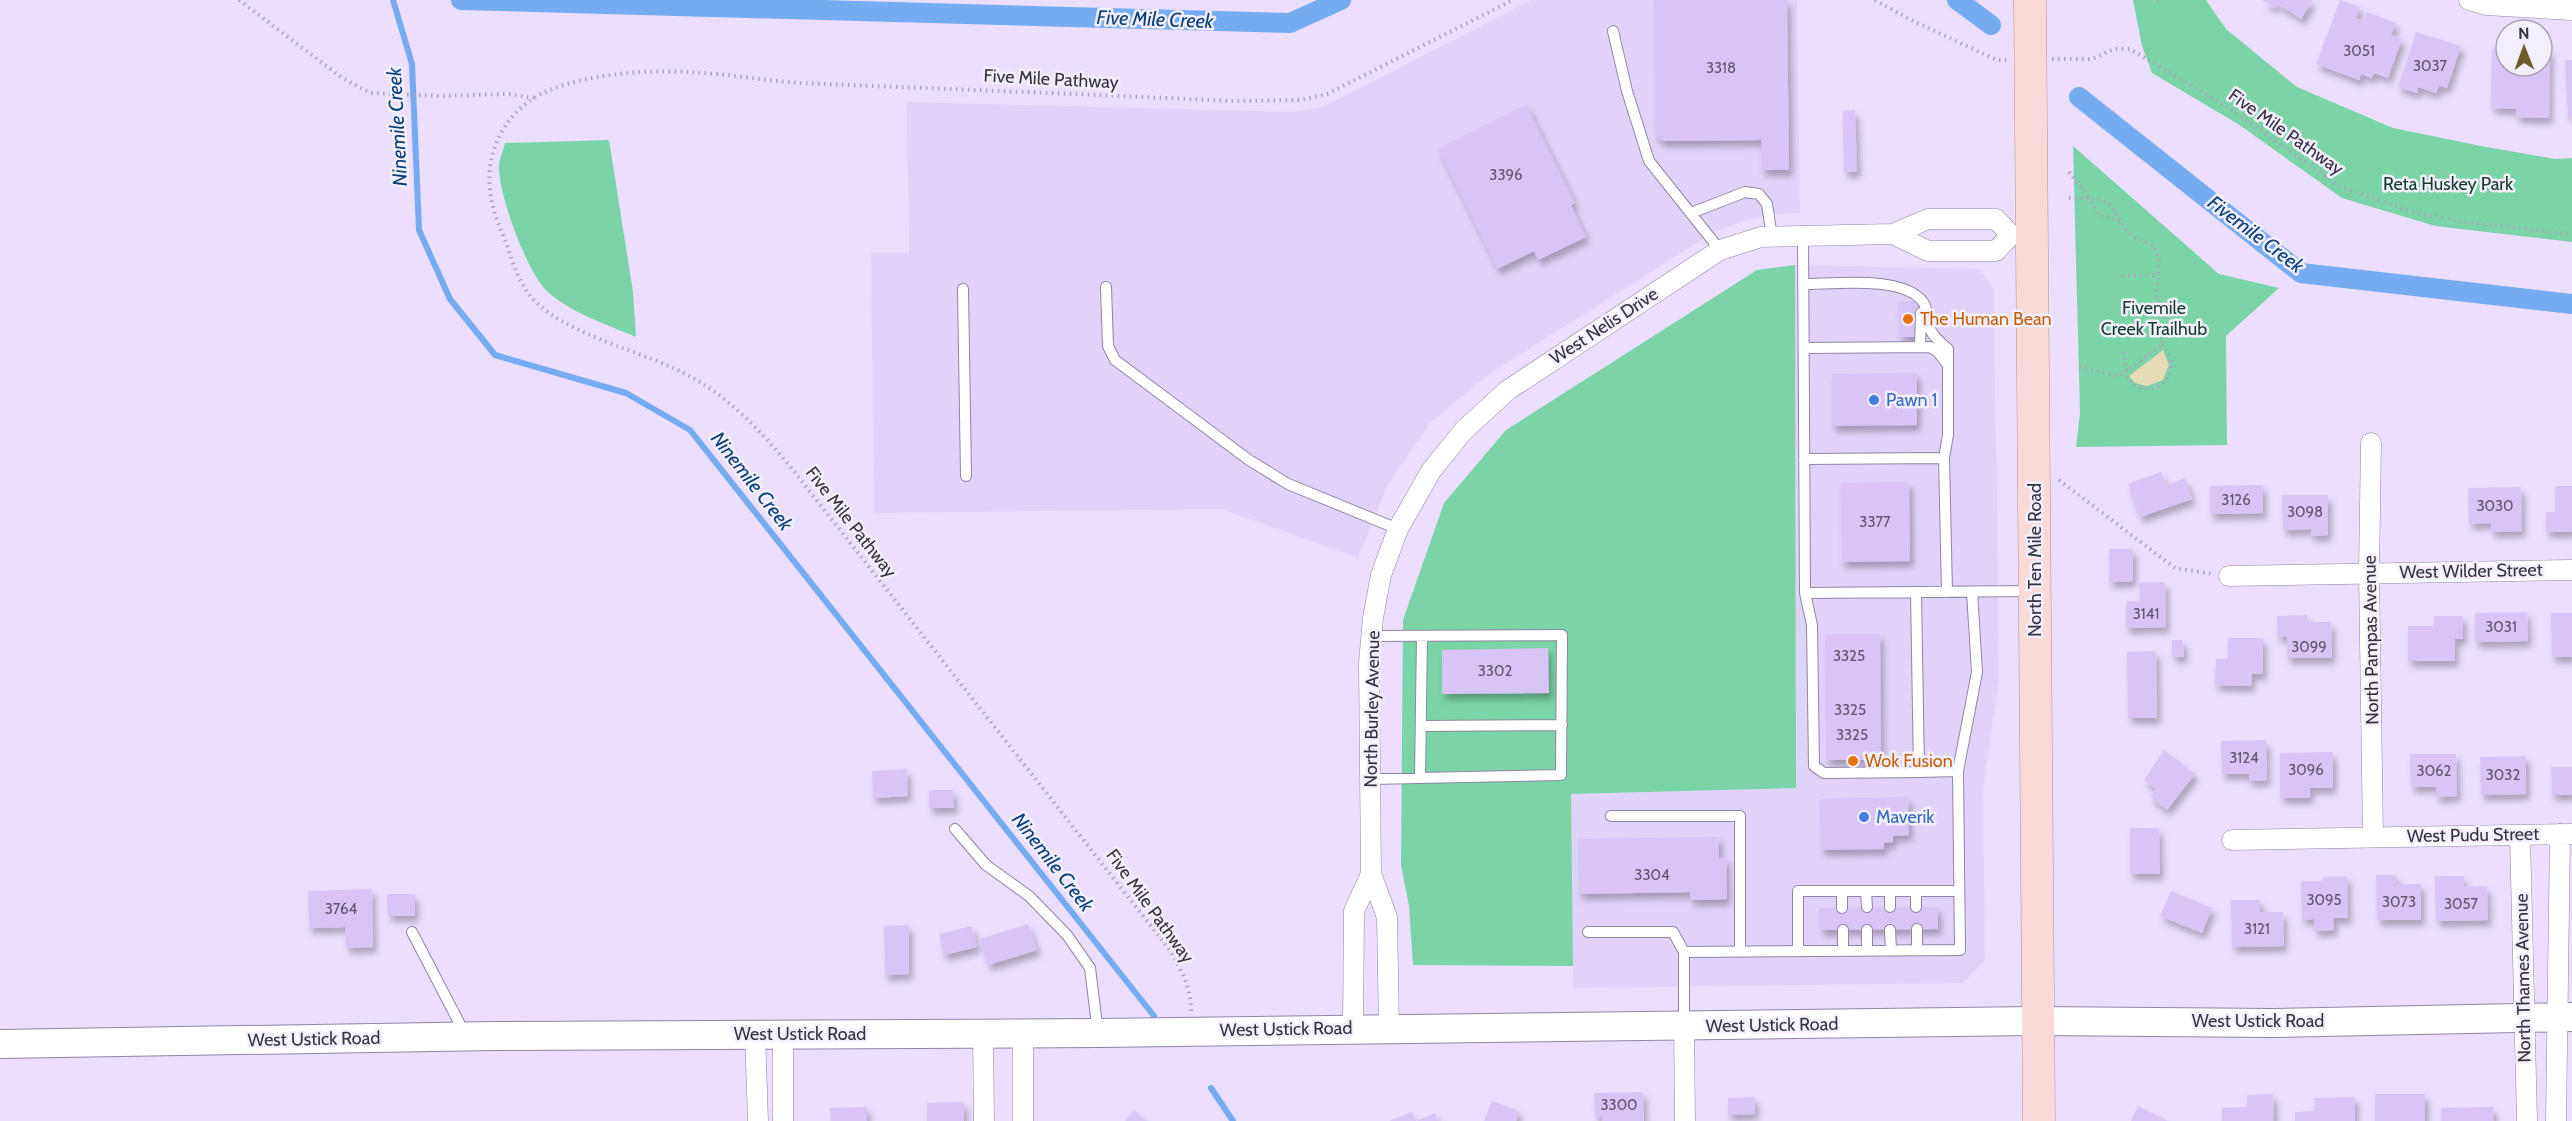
<svg xmlns="http://www.w3.org/2000/svg" width="2572" height="1121" font-family="Cabin,sans-serif">
	<style>
		.built { fill: #e1d2f9 }
		.green { fill: #7bd3a8 }
		.sand { fill: #e5dbb6 }
		.lines { fill: none; stroke-linecap: round; stroke-linejoin: round }
		.stream { stroke: #75acf1; stroke-width: 6 }
		.canal { stroke: #75acf1; stroke-width: 20 }
		.building { fill: #d8c4f5; filter: url(#shadow) }
		.service-casing { stroke: #9084a3; stroke-width: 12 }
		.minor-casing { stroke: #9084a3; stroke-width: 21 }
		.secondary-casing { stroke: #9084a3; stroke-width: 30 }
		.primary-casing { stroke: #b48e93; stroke-width: 33 }
		.path { stroke: #aca2bc; stroke-width: 4; stroke-dasharray: 1.5 4.5; stroke-linecap: butt }
		.service { stroke: #fff; stroke-width: 10 }
		.minor { stroke: #fff; stroke-width: 20 }
		.secondary { stroke: #fff; stroke-width: 28 }
		.primary { stroke: #fad9d9; stroke-width: 32 }
		.food-dot { fill: #e8710a; stroke: #f4effc; stroke-width: 2 }
		.shop-dot { fill: #3f7fe0; stroke: #f4effc; stroke-width: 2 }
		.labels { text-anchor: middle; dominant-baseline: central; stroke-width: 5; stroke-linejoin: round; paint-order: stroke }
		.number-label { font-size: 15px; fill: #60566c }
		.street-label { font-size: 18px; fill: #38323f; stroke: #f4effc }
		.park-label { font-size: 18px; fill: #103c29; stroke: #f4effc }
		.food-label { font-size: 18px; fill: #c56008; stroke: #f4effc; text-anchor: start }
		.shop-label { font-size: 18px; fill: #366cbe; stroke: #f4effc; text-anchor: start }
		.water-label { font-size: 20px; font-style: italic; fill: #053f7c; stroke: #f4effc }
	</style>
	<defs>
		<filter id="shadow"><feDropShadow dx="3.5" dy="6" stdDeviation="3" flood-color="#0004"/></filter>
	</defs>
	<rect width="100%" height="100%" fill="#ebdeff"/>
	<path class="built" d="M1532,0H1797L1800,213L1774,214L1746,220L1714,232L1489,374L1430,423L1388,484L1358,558L1222,509L874,513L871,253H909L907,102L1291,112L1323,107Z
		M1795,265L1980,269L1994,290L1999,678L1983,788L1985,961L1963,983L1573,988L1571,794L1796,788Z"/>
	<path class="green" d="M2133,0H2206L2226,29L2297,87L2393,128L2481,146L2555,159L2572,158V242L2435,226L2342,198L2238,124L2152,73L2142,46Z
		M609,140L633,292L636,337C606,324 574,314 549,293C528,276 500,198 499,170C498,161 503,152 505,143Z
		M2073,146L2219,274L2279,288L2226,336L2227,445L2076,447L2080,413Z
		M1795,265L1796,788L1571,794L1573,966L1413,965L1409,906L1401,865L1403,620L1444,503L1506,430L1757,270Z"/>
	<path class="sand" d="M2163,350L2169,365L2163,380L2147,386L2135,383L2129,376Z"/>
	<g class="lines">
		<path class="stream" d="M393,0L412,64L419,230L450,299L495,355L626,393L690,430L1154,1016
			M1211,1088L1233,1121"/>
		<path class="canal" d="M461,0L1290,23L1341,0
			M1957,0L1991,25
			M2079,97L2301,273L2572,304"/>
	</g>
	<path class="building" d="M1654,0H1787L1789,170H1762L1761,140L1662,141L1655,135Z
		M2262,0H2313L2301,19L2277,3L2274,8Z
		M2340,0L2360,7L2356,18L2364,21L2367,12L2396,23L2391,35L2402,39L2388,78L2374,73L2371,78L2361,74L2359,80L2316,64Z
		M2416,32L2461,46L2447,88L2439,86L2436,93L2418,87L2417,93L2398,87Z
		M2492,49H2506V66H2542V49H2550L2549,118L2516,117V109L2491,108Z
		M2565,60H2572V117H2568Z
		M1526,104L1575,203L1571,205L1586,237L1538,260L1534,251L1497,269L1438,148Z
		M1855,110L1857,172H1844L1843,111Z
		M1898,301H1917V337H1899Z
		M1917,373V425L1832,426V374Z
		M2161,472L2166,485L2185,478L2192,499L2140,517L2128,484Z
		M1909,482L1910,561L1842,562L1841,483Z
		M2263,485V513L2210,514V486Z
		M2555,486H2572V532H2546V512H2555Z
		M2521,487L2522,531L2491,532V523L2469,524L2468,488Z
		M2282,495H2328V535L2311,536V529L2283,530Z
		M2109,549H2133V581L2109,582Z
		M2165,582L2166,627L2126,628V601H2140L2139,583Z
		M2527,612L2528,641L2475,642V613Z
		M2551,613H2572V657H2552Z
		M2307,615V622H2331L2332,658H2287V636L2277,637V616Z
		M2434,616H2463V639H2455V661H2408V626H2434Z
		M1825,634H1880L1881,760H1826Z
		M2228,638H2263V674H2252L2251,686L2215,685L2216,659H2228Z
		M2172,640H2183L2184,657H2172Z
		M1548,648L1549,693L1442,694V650Z
		M2156,651L2157,718H2128L2127,652Z
		M2266,740L2267,780L2249,781V774H2222L2221,741Z
		M2164,750L2195,774L2167,810L2150,797L2156,789L2144,780Z
		M2333,752V788H2310V798H2280V753Z
		M2410,754H2456L2457,796L2436,797V787H2411Z
		M2526,756V794L2481,795L2480,757Z
		M2551,767H2572V795H2552Z
		M907,769L908,796L873,798L872,771Z
		M929,790H953L954,808H929Z
		M1908,797L1909,835L1893,836V842L1884,843V849L1821,850L1820,799Z
		M2130,828H2159L2160,874H2130Z
		M1719,837V858L1726,857L1727,899L1690,900V892L1579,894L1578,839Z
		M2376,875H2396V884H2421V920H2377Z
		M2347,876L2348,918H2334V930L2314,931V919L2302,920L2301,881H2323V877Z
		M2435,876H2464V887L2487,886L2488,920L2436,921Z
		M372,889L373,947L346,948L345,927L309,928L308,891Z
		M2171,891L2212,908L2202,933L2160,916Z
		M387,894H415V916H388Z
		M2231,900H2260V912H2283L2284,946L2232,947Z
		M1938,907V929L1820,930L1819,908Z
		M1028,924L1037,950L988,965L980,939Z
		M909,925V974L885,975L884,926Z
		M972,926L977,947L944,955L939,934Z
		M1643,1092L1644,1121H1602V1117H1595L1594,1093Z
		M2273,1094L2274,1121H2222V1108L2247,1107V1095Z
		M2375,1094H2425V1121H2375Z
		M1755,1097V1114L1728,1115V1098Z
		M2355,1097V1121H2295V1112L2315,1111L2314,1098Z
		M1492,1101L1519,1111L1516,1121H1484Z
		M964,1102V1121H927V1103Z
		M2138,1106L2168,1121H2131Z
		M867,1107V1121H831L830,1108Z
		M2493,1107L2494,1121H2441V1108Z
		M1134,1110L1146,1121H1125Z
		M1412,1112L1415,1121H1389Z
		M1435,1113L1438,1121H1416Z"/>
	<g class="lines">
		<g class="service-casing">
			<path id="service" d="M1613,31L1627,91L1649,161L1720,250
				M1691,213L1745,192L1759,194L1767,204L1772,237
				M1803,234L1805,593L2031,591
				M1803,284C1835,284 1903,275 1923,302C1928,309 1926,316 1928,324C1931,335 1940,342 1948,349V435L1944,458L1804,459
				M1106,287L1108,346L1115,360L1249,460L1288,484L1398,529
				M963,289L966,476
				M1920,346L1921,313
				M1804,348L1930,347L1938,352L1947,364
				M1944,458L1947,592
				M1916,592L1919,772L1958,771L1977,672L1972,592
				M1805,593L1812,625L1814,766L1824,773L1919,772
				M1421,726L1562,725
				M1420,777L1422,636
				M1370,779L1561,775L1562,635L1372,636
				M1611,816H1740V951
				M955,829L986,865L1029,896L1067,935L1090,968L1098,1033
				M1842,891V908
				M1866,892L1867,907
				M1890,907V891
				M1916,907V892
				M1917,929V950
				M1843,930V950
				M1890,930L1891,950
				M412,932L465,1034
				M1588,932H1673L1684,952
				M1867,950V930
				M1798,951V891H1959
				M1684,1024V952L1960,950L1958,771"/>
		</g>
		<g class="minor-casing">
			<path id="minor" d="M2469,0L2486,5L2572,10
				M1928,219H1996L2011,235L1996,251H1928L1893,234Z
				M2371,443L2369,572L2373,837
				M2229,576L2572,570
				M2520,835L2527,1121
				M2232,840L2572,834
				M1371,874L1369,663L1373,618L1381,575L1398,529L1431,471L1464,430L1508,390L1720,250L1761,237L1893,234
				M1684,1026L1685,1121
				M1353,1028L1354,911L1371,874L1387,917L1389,1028
				M983,1033L984,1121
				M1023,1033V1121
				M755,1034L758,1121
				M783,1034V1121
				M2556,1121L2560,834"/>
		</g>
		<g class="secondary-casing">
			<path id="secondary" d="M0,1044L494,1036L1098,1033L2038,1021L2271,1023L2572,1017"/>
		</g>
		<g class="primary-casing">
			<path id="primary" d="M2030,0L2039,1121"/>
		</g>
		<path class="path" d="M239,0L341,77L370,93L441,96L507,94L534,98
			M1875,0L1911,20L1997,60H2006
			M2157,0L2158,1
			M2052,59H2092L2114,49H2130L2220,102L2339,186L2410,211L2463,222L2572,234
			M2069,172L2089,198C2120,200 2114,220 2133,236C2139,241 2147,242 2154,246L2159,259L2156,298L2165,317V338L2162,345L2119,376L2076,366
			M2069,198H2089L2098,214L2120,221
			M2122,276L2156,275
			M2123,352L2128,379C2153,405 2187,373 2162,345
			M2059,480L2175,568L2213,574
			M1191,1011C1191,987 1181,969 1169,949L789,465C760,431 732,400 693,378C647,351 559,335 528,293C518,279 511,259 506,243C499,225 491,207 490,189C485,144 512,103 555,88C600,72 655,69 703,73C736,75 768,81 801,83C944,89 1087,94 1230,101L1301,100L1327,94L1513,0"/>
		<use href="#service" class="service"/>
		<use href="#minor" class="minor"/>
		<use href="#secondary" class="secondary"/>
		<use href="#primary" class="primary"/>
	</g>
	<g class="food-dot">
		<circle cx="1908" cy="319" r="6"/>
		<circle cx="1853" cy="761" r="6"/>
	</g>
	<g class="shop-dot">
		<circle cx="1874" cy="400" r="6"/>
		<circle cx="1864" cy="817" r="6"/>
	</g>
	<g class="labels">
		<g class="number-label">
			<text x="2359" y="51">3051</text>
			<text x="2430" y="66">3037</text>
			<text x="1721" y="68">3318</text>
			<text x="1506" y="175">3396</text>
			<text x="2236" y="500">3126</text>
			<text x="2495" y="506">3030</text>
			<text x="2305" y="512">3098</text>
			<text x="1875" y="522">3377</text>
			<text x="2146" y="614">3141</text>
			<text x="2501" y="627">3031</text>
			<text x="2309" y="647">3099</text>
			<text x="1849" y="656">3325</text>
			<text x="1495" y="671">3302</text>
			<text x="1850" y="710">3325</text>
			<text x="1852" y="735">3325</text>
			<text x="2244" y="758">3124</text>
			<text x="2306" y="770">3096</text>
			<text x="2434" y="771">3062</text>
			<text x="2503" y="775">3032</text>
			<text x="1652" y="875">3304</text>
			<text x="2324" y="900">3095</text>
			<text x="2399" y="902">3073</text>
			<text x="2461" y="904">3057</text>
			<text x="341" y="909">3764</text>
			<text x="2257" y="929">3121</text>
			<text x="1619" y="1105">3300</text>
		</g>
		<g class="street-label">
			<text transform="translate(1051 79) rotate(3)">Five Mile Pathway</text>
			<text transform="translate(2286 132) rotate(35)">Five Mile Pathway</text>
			<text transform="translate(1604 326) rotate(-33)">West Nelis Drive</text>
			<text transform="translate(851 522) rotate(52)">Five Mile Pathway</text>
			<text transform="translate(2035 560) rotate(-90)">North Ten Mile Road</text>
			<text transform="translate(2471 571) rotate(-1)">West Wilder Street</text>
			<text transform="translate(2371 640) rotate(-91)">North Pampas Avenue</text>
			<text transform="translate(1372 709) rotate(-89)">North Burley Avenue</text>
			<text transform="translate(2473 835) rotate(-1)">West Pudu Street</text>
			<text transform="translate(1150 906) rotate(54)">Five Mile Pathway</text>
			<text transform="translate(2523 978) rotate(-91)">North Thames Avenue</text>
			<text x="2258" y="1021">West Ustick Road</text>
			<text transform="translate(1772 1025) rotate(-1)">West Ustick Road</text>
			<text transform="translate(1286 1029) rotate(-1)">West Ustick Road</text>
			<text x="800" y="1034">West Ustick Road</text>
			<text transform="translate(314 1039) rotate(-1)">West Ustick Road</text>
		</g>
		<g class="park-label">
			<text x="2448" y="184">Reta Huskey Park</text>
			<text x="2154" y="308">Fivemile<tspan x="2154" dy="21">Creek Trailhub</tspan></text>
		</g>
		<g class="food-label">
			<text x="1920" y="319">The Human Bean</text>
			<text x="1865" y="761">Wok Fusion</text>
		</g>
		<g class="shop-label">
			<text x="1886" y="400">Pawn 1</text>
			<text x="1876" y="817">Maverik</text>
		</g>
		<g class="water-label">
			<text transform="translate(1155 19) rotate(2)">Five Mile Creek</text>
			<text transform="translate(397 127) rotate(-93)">Ninemile Creek</text>
			<text transform="translate(2256 234) rotate(37)">Fivemile Creek</text>
			<text transform="translate(752 481) rotate(52)">Ninemile Creek</text>
			<text transform="translate(1053 862) rotate(52)">Ninemile Creek</text>
		</g>
	</g>
	<g transform="translate(2524 48) rotate(359)"><circle r="28" fill="#f4effc" stroke="#a9a3b0" stroke-width="1.5"/>
	<path d="M0-4.5L10 22L0 15L-10 22Z" fill="#6b5c2a"/>
	<text y="-9" font-size="16" font-weight="bold" text-anchor="middle" fill="#38323f">N</text>
	</g>
</svg>
